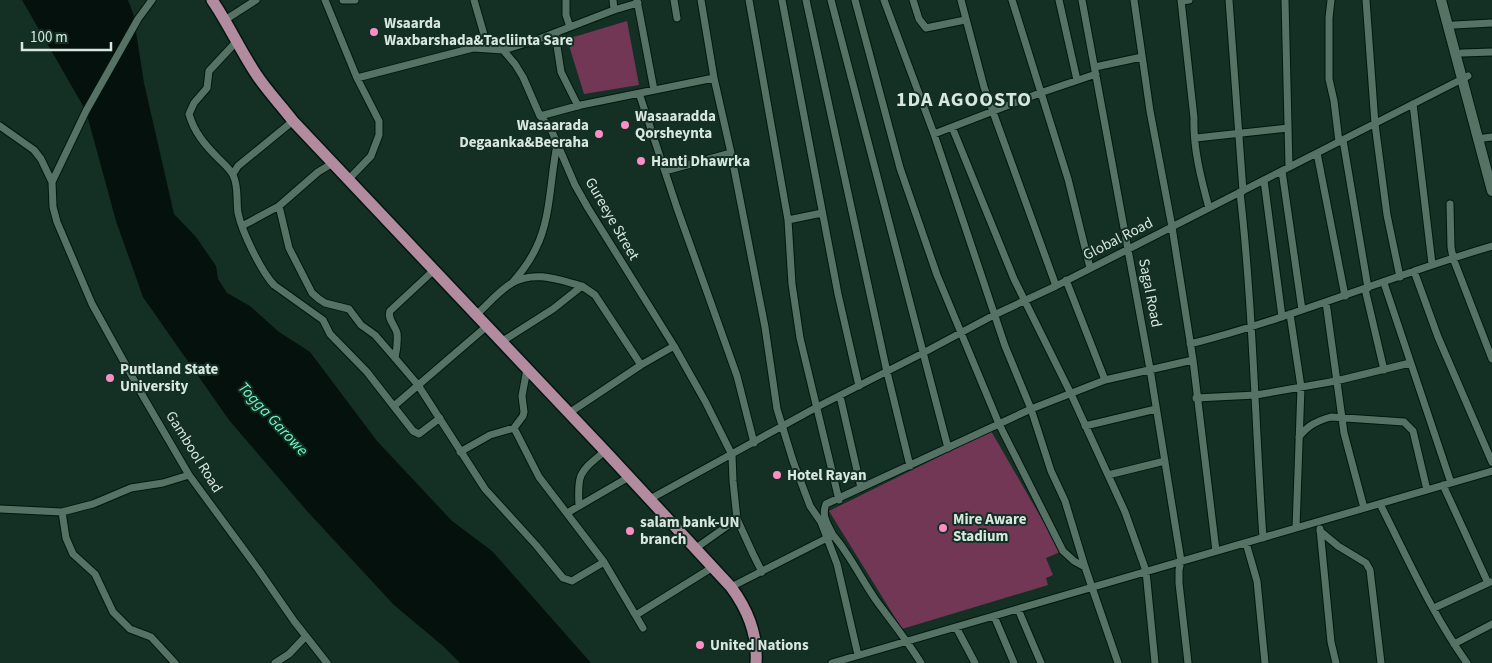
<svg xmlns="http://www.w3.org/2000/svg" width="1492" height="663" font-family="'Source Sans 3',sans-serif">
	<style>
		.green { fill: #733756 }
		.water { fill: #05110c }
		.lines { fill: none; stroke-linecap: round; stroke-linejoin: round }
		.street-casing { stroke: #00170e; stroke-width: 9 }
		.secondary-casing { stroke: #00170e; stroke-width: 12 }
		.primary-casing { stroke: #00170e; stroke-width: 14 }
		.street { stroke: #557265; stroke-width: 7 }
		.secondary { stroke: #557265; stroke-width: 10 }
		.primary { stroke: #b28b9f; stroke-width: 11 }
		.poi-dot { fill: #fb8fc5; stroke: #142f24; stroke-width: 2 }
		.labels { text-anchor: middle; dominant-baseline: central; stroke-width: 4; stroke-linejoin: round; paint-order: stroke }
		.poi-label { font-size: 15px; font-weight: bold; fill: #d8e7e0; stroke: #142f24; text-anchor: start }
		.street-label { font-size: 15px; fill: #d8e7e0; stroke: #142f24 }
		.water-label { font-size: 16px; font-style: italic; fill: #72fbc8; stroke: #142f24 }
		.district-label { font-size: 20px; font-weight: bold; letter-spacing: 1px; fill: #d8e7e0; stroke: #142f24 }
	</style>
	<rect width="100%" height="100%" fill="#142f24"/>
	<path class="green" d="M627,21L639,85L584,94L567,39Z
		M991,431L1058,547L1060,552L1046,558L1053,575L1046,578L1048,585L902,629L829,511Z"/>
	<path class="water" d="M22,0H128L133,13L144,83L174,214L196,237L216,266L218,279L227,293L250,306L279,332L310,352L377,441L452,521L492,551L591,663H460L443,646L394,605L307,511L229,420L143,297L116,221L86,111Z"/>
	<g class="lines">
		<g class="street-casing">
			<path id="street" d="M325,0L357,78L379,121V135L371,156L348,180
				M343,0H355
				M474,0L485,38L491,45L503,50L515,64L523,77L540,116L550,127L575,185L588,208L674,346L705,401L732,455L733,481L737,519L753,554L762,572
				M566,0V15L570,27
				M613,0L614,10
				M637,0L654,90
				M674,0L677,18
				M701,0L714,78L731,153L765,327L777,409L793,461L810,506L821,522L837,564L858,655
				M749,0L788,220L792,284L800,338L839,500
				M782,0L838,294L859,386
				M806,0L887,372L910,466
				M831,0L948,448
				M855,0L900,168L937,275L999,424L1063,551L1074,561L1085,567
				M884,0L934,134L1005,346L1031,409L1051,471L1065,501L1085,567L1118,663
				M913,0L919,19L926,28L965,20
				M961,0L984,87L1056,286
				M1012,0L1068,179L1090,268
				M1059,0L1077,80
				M1082,0L1150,369L1181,561L1179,570V583L1188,663
				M1134,0L1150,111L1172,227L1193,360L1216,551
				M1181,0L1194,118C1193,148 1201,179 1209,208
				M1229,0L1243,191
				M1285,0L1289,167
				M1331,0L1329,18V79L1334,101L1339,142
				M1366,0L1375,124L1387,215L1400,277
				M1182,1L1189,0
				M225,20L256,0
				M1454,25L1492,23
				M555,33L561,72L578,106
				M236,42L209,71L207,88L194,103L189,114C194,132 205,145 218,158C223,163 230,169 233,175C239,187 236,201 238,213C242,232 261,271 274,285L323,320L330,334L367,372L413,431L419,434L440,418
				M1462,53L1492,52
				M1095,67L1142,57
				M357,78L473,48L503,50L539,39L614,10L638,3
				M639,93L677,208L737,376L754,443
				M1413,104L1432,264
				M540,116L581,105L714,78
				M0,126L34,150L41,159L52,182L53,207L57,222L92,304L144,398L189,475L258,569L294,621L327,663
				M952,127L1014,279L1071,394L1125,512L1146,571L1155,663
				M934,134L1040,93L1096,74
				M1196,138L1288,128
				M1484,138L1492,137
				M1343,140L1368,288
				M1317,153L1345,296
				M665,171L731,153
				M1282,171L1302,310
				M233,174L238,166L293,121
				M1264,180L1282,317
				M52,182L86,111L138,19L152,0
				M1240,192C1253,307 1255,423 1263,538
				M1450,204L1451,247L1453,258L1492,359
				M279,206L289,248L312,293L319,299L325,303L349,309L361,325L375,335L395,358L418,385L485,489L536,545L563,578L572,581L604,562
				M788,220L822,213
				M242,226L279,206L318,172L333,163
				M1414,271L1438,337L1492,462
				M1066,280L1105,380
				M1384,283L1451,483
				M511,284C521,273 530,261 536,248C551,219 550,178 557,145
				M1365,289L1384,370
				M1326,302L1344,433L1364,508
				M1290,314L1301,387L1296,528
				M476,315C487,305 499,291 512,283C535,270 559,280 582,286
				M501,342L553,309L582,286L595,295L641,365
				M1190,344C1293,318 1390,276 1492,246
				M395,358C397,349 398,342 397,333C395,325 387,319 390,311L434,270
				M840,396L861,488
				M1196,398L1256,395L1336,381L1410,363
				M394,406L487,326
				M569,413L641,365L674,346
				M1085,426L1156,409
				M514,428L539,477L604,562L643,628
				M1299,437C1308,425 1317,421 1331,417L1404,422L1413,431L1427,490
				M460,452L490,435L514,428L523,416L524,412L522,396L527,369
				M1108,475L1165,461
				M1443,485L1488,583
				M650,499L817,407L923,353L994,315L1056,286L1468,76
				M1380,504C1407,557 1432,614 1467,663
				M579,506C577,472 580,472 605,451
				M0,509L62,512L93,504L131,488L163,483L189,475
				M62,512L66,538L73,554L95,574L113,612L130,629L151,637L175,663
				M567,513L629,477
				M1320,529L1331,642L1336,663
				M1320,531L1338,546L1366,563L1370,570L1381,663
				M833,535C851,556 862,581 878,603C893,623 908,642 921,663
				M1246,543L1257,581L1265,663
				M696,548L737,519
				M731,587L833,535C828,525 821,516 826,504L1031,409L1105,380L1193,360
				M1434,608L1490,582
				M1018,609L1041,663
				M636,615L713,567
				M994,616L1014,663
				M956,627L975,663
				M1454,644L1492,624
				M275,663L289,654L306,636
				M832,663L1492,471"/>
		</g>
		<g class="secondary-casing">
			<path id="secondary" d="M1441,0L1492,191"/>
		</g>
		<g class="primary-casing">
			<path id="primary" d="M212,0C228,23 240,50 256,74C267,91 281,105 293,121L605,451L731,587C748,610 758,634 756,663"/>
		</g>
		<use href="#street" class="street"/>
		<use href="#secondary" class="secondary"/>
		<use href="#primary" class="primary"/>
	</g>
	<g class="poi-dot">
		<circle cx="374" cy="32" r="5"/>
		<circle cx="625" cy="125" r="5"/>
		<circle cx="599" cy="134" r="5"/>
		<circle cx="641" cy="161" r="5"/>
		<circle cx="110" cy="378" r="5"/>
		<circle cx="777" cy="475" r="5"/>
		<circle cx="943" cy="528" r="5"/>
		<circle cx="630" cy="531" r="5"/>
		<circle cx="700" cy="645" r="5"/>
	</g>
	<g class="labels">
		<g class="poi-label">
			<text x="384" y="23">Wsaarda<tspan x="384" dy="17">Waxbarshada&amp;Tacliinta Sare</tspan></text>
			<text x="635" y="116">Wasaaradda<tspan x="635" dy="17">Qorsheynta</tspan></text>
			<text x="589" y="125" text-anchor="end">Wasaarada<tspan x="589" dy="17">Degaanka&amp;Beeraha</tspan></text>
			<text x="651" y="161">Hanti Dhawrka</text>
			<text x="120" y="369">Puntland State<tspan x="120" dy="17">University</tspan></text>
			<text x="787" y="475">Hotel Rayan</text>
			<text x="953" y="519">Mire Aware<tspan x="953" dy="17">Stadium</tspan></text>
			<text x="640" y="522">salam bank-UN<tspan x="640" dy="17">branch</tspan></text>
			<text x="710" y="645">United Nations</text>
		</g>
		<g class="street-label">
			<text transform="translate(612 219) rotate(60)">Gureeye Street</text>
			<text transform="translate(1118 239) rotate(-27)">Global Road</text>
			<text transform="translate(1150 293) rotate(79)">Sagal Road</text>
			<text transform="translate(194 452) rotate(58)">Gambool Road</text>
		</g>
		<g class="water-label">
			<text transform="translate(273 419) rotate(47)">Togga Garowe</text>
		</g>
		<g class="district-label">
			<text x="964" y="100">1DA AGOOSTO</text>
		</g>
	</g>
	<path d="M22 42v8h89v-8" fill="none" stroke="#d8e7e0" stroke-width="2.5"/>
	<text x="30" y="42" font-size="15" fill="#d8e7e0" stroke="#142f24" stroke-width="4" paint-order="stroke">100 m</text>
</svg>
